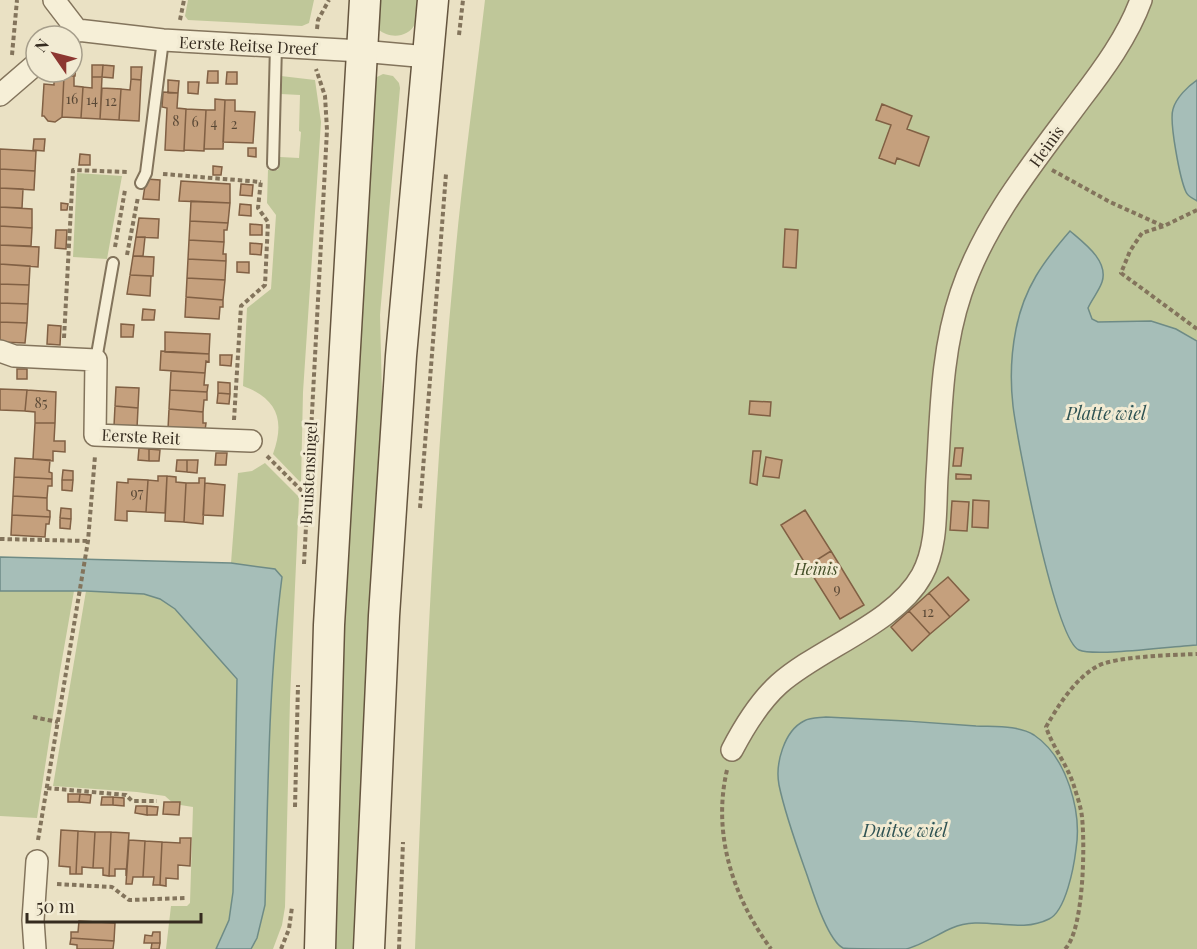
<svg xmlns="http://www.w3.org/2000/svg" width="1197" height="949" font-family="'Playfair Display',serif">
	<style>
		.green { fill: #bfc799 }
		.water { fill: #a6beb8; stroke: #6e8b86; stroke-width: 1.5 }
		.building { fill: #c5a07d; stroke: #816044; stroke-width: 1.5 }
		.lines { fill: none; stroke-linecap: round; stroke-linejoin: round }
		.service-casing { stroke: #83745c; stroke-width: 14 }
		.minor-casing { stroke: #83745c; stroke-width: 24 }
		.secondary-casing { stroke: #65553f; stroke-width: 33 }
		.path { stroke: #83745c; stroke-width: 4; stroke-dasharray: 4.5 3; stroke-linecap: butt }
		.service { stroke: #f6efd7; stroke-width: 10 }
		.minor { stroke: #f6efd7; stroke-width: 21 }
		.secondary { stroke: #f6efd7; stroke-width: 30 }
		.labels { text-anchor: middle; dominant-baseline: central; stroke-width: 6; stroke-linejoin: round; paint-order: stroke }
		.number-label { font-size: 14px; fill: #594836 }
		.street-label { font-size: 16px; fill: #352b1f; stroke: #f2ebd3 }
		.park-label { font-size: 16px; font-style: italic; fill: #434f27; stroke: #f2ebd3 }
		.water-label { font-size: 18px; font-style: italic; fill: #2f5353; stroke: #f2ebd3 }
	</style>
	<rect width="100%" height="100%" fill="#eae1c4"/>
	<path class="green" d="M188,0H314L309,23L302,26L188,20L185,16Z
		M378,0H420C419,7 419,17 415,24C408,38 389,39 378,29Z
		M485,0H1197V949H415C424,718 433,487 455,257C463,171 475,86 485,0Z
		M383,74L393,76L399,83L400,88L380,315L383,436L356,949H332L342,627L375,78Z
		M281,76L315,80L321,122L303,392L301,483L273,454C285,421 278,399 243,386L247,308L271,289L276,215L267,203L268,170H278L280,157L299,158L301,132L299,131L300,95L281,94Z
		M77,173L122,176L107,259L73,257Z
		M265,463L299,497L290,699L285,907L282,925L273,949H251L257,938L265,905C268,796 268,686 282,577L275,569L231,563L238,473L252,471Z
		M0,591H74L60,671L37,818L0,816Z
		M86,591C109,592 139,589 160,599C182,609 219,659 237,680L233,892L229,920L216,949H166L171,906H187L190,903L193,807L174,804L165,796L137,792L53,786Z"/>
	<path class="water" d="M1197,80V201C1193,198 1188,197 1186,192C1180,179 1169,122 1173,109C1176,98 1188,86 1197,80Z
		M1070,231C1084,243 1109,261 1102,282C1099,291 1092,299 1088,308L1092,319L1098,322L1151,321L1176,329L1197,341V645C1176,646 1094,657 1079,650C1055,640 1017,439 1013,406C1010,380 1011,354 1016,329C1024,288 1043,262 1070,231Z
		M0,557L231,563L275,569L282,577C268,685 268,796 265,905L257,938L251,949H216L229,920L233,892L237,679L175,609L160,599L144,594L86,591H0Z
		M826,717C876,719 926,722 976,726C994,727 1018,725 1034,735C1067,757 1082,812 1076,849C1074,866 1066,911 1049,919C1017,935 983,914 952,928C938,934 920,946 906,949C900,949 848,949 843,948C827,940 812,889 806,872C796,844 785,814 779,785C775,764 784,731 804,721C811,717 819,718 826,717Z"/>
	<path class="building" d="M72,64H76L75,76H64V72H72Z
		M92,65H103L102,77H92Z
		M103,65L114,66L113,78L102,77Z
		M131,67H142L141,80L131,79Z
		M208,71H218V83H207Z
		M227,72H237V84H226Z
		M59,76H64L62,117L55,122L48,121L44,116H42L44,84L54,85V80Z
		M64,76H74V86L83,87L81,118L62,117Z
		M92,77H102L100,119L81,118L83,87L92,88Z
		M131,79L141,80L139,121L119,120L121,89L130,90Z
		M168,80L179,81L178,93H168Z
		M188,82H199L198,94L188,93Z
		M102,88L121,89L119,120L100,119Z
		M163,92L178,93L177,108L186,109L184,151L165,150L167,108L162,107Z
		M215,99L225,100L223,149H204L206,110H215Z
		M225,100H235V111L255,112L253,143L223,142Z
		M882,104L912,116L907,129L929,137L919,166L897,158L895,164L879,158L891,125L876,120Z
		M186,109L206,110L204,151L184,150Z
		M34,139H45L44,151L33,150Z
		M248,148H256V157L248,156Z
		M0,149L36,151L35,171L0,169Z
		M80,154L90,155V165H79Z
		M213,166L222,167L221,175H213Z
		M0,169L35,171L34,190L0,188Z
		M146,179L160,180L159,200L143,199Z
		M181,181L230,184V203L179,201Z
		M241,184L253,185L252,196L240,195Z
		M0,188L23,189L22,208L0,207Z
		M191,201L230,203L228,223L190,221Z
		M61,203L68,204L67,210H61Z
		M240,204L251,205V216L239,215Z
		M0,207L32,209V228L0,226Z
		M139,218L159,219L158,238L136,237Z
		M190,221L228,223L227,230H224V242L189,240Z
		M250,224L262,225V235H250Z
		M0,226L32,228L31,246L0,245Z
		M785,229L798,230L796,268L783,267Z
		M56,230H67L66,249L55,248Z
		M136,237H145L143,256H133Z
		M189,240L224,242L223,254H226V261L188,259Z
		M250,243L262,244L261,255L250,254Z
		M0,245L39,247L38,267L0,264Z
		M133,256L154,257L153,276L130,275Z
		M188,259L226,261L225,280L187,278Z
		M237,262H249V273L237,272Z
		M0,264L30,266L29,285L0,284Z
		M130,275L151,276L150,296L127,294Z
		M187,278L225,280L223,300L186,297Z
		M0,284L29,285L28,304L0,303Z
		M186,297L223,300V307H220L219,319L185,317Z
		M0,303L28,304L27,323L0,322Z
		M143,309L155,310L154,320H142Z
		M0,322L27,323L25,343L0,342Z
		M121,324L134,325L133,337H121Z
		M48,325L61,326L60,345L47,344Z
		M165,332L210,334L209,354L165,352Z
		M161,351L209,354V362L206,361L205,373L160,370Z
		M220,355H232L231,366L220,365Z
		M17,369H27V379H17Z
		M171,371L205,373L204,385H208L207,392L170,390Z
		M218,382L230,383V394L218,393Z
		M116,387L139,388L138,408L115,406Z
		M0,389L27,390L25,411L0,410Z
		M27,390L56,392L55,423H35V412L25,411Z
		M170,390L207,392V400H204L203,412L169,409Z
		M218,393L230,394L229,404L217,403Z
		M750,401L771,402L770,416L749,414Z
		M115,406L138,408L137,428L114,426Z
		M169,409L203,412V423H206L205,431L168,429Z
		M35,423H55L54,441H65V452L53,451V461L33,459Z
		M139,448L149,449V461L138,460Z
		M955,448H963L961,466H953Z
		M149,449L160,450L159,461H149Z
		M753,451H761L757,485L750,483Z
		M216,453H227L226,465H215Z
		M766,457L782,460L779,478L763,476Z
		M15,458L50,460L49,472L52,473V479L14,477Z
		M177,460H187V472L176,471Z
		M187,460H198L197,473L187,472Z
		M63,470L73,471V480H62Z
		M956,474L971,475V479H956Z
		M158,476H167L165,513L146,512L148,480L158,481Z
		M167,476L176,477V482L186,483L184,522L165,521Z
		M14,477L52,479V486H48L47,498L13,496Z
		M199,478H205L203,524L184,522L186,483H199Z
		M128,479L148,480L146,512L127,511V521L115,520L117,482L128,483Z
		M62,480H73L72,491L62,490Z
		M205,483L225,485L223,516L203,515Z
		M13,496L47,498V510L50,511V517L12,515Z
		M973,500L989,501L988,528L972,527Z
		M952,501L969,502L967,531L950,530Z
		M61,508L71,509V519L60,518Z
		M805,510L831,551L815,561L822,571L813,576L781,525Z
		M12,515L50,517L49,524H46L45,537L11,535Z
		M60,518L71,519L70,529L60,528Z
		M831,551L864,605L840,619L813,576L822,571L815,561Z
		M948,577L969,600L950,617L929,593Z
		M929,593L950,617L930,634L909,611Z
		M909,611L930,634L912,651L891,627Z
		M68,794H80L79,802H68Z
		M80,794L91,795L90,803L79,802Z
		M102,797H113V805H101Z
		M113,797L124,798V806L113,805Z
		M164,802H180L179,815L163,814Z
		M136,806H147V815L135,813Z
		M147,806L158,807L157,815H147Z
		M61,830L78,831L76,874H70V867L59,866Z
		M78,831L95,832L93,868L82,867V874H76Z
		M95,832H111L109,876L103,875V868H93Z
		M111,832L129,833L126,876V869H115V876H109Z
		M180,838H191L190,866L178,865V879L166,878V886L160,885L162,842L180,843Z
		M129,840L145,841L143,877H133L132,884H126Z
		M145,841L162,842L160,885H153L154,877H143Z
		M79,921L115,923L114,941L71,938V932H78Z
		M153,932H160V943H144L145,935L152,936Z
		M71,938L114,941L113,949H77V945L70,944Z
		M152,943H160L159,949H151Z"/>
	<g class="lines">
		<g class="service-casing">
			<path id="service" d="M273,164L276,45
				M141,183L146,173L163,40
				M96,360L113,263"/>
		</g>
		<g class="minor-casing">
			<path id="minor" d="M54,0L77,30
				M70,36L77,30L163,40L361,51L428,57
				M0,95L36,64
				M0,351L14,356L96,360L95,435L251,441
				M732,750C745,725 759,702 779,684C821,647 895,624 922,575C938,546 935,508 937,477C941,415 941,352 961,293C985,221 1035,161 1080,100C1103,70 1128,36 1141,0
				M35,949L33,920L37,861"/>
		</g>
		<g class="secondary-casing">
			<path id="secondary" d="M320,949L329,625L365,0
				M369,949L384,616L401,356L433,0"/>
		</g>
		<path class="path" d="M180,20L184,0
			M317,29L318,20L329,0
			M459,35L463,0
			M12,55L17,0
			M1052,170L1110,202L1163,226
			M163,174L261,182
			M1197,210L1164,226L1142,233L1130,251L1121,273L1197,329
			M115,247L125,190
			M127,255L138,197
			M64,338L73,170L128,172
			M234,420L241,306L265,285L268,222L258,208L261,180
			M267,456L306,495
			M420,508L446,174
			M0,539L88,541
			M304,564L327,130L325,96L316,69
			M33,717L58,722
			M727,770C712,834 733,897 771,949
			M47,788L126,795L132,801H157
			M295,807L298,685
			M38,840L88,541L95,456
			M57,884L112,887L129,900L187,898
			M281,949L289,929L292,907
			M399,949L403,842
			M1065,949C1084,930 1085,845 1082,817C1081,807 1077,796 1074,786C1067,764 1053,748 1046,727C1058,706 1074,680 1096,667C1113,656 1175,655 1197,654"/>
		<use href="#service" class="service"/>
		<use href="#minor" class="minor"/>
		<use href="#secondary" class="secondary"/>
	</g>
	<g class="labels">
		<g class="number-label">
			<text x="72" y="98">16</text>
			<text x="92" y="99">14</text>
			<text x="111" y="100">12</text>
			<text x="176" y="120">8</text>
			<text x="195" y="121">6</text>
			<text x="214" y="122">4</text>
			<text x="234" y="123">2</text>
			<text x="41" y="402">85</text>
			<text x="137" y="492">97</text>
			<text x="837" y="588">9</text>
			<text x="928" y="611">12</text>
		</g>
		<g class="street-label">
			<text transform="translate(248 45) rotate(3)">Eerste Reitse Dreef</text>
			<text transform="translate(1046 146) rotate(-54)">Heinis</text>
			<text transform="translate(141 436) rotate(3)">Eerste Reit</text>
			<text transform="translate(308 473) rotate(-87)">Bruistensingel</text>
		</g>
		<g class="park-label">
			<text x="816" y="568">Heinis</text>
		</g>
		<g class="water-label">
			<text x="1106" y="413">Platte wiel</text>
			<text x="905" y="830">Duitse wiel</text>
		</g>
	</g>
	<g transform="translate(54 54) rotate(305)"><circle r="28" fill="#f2ebd3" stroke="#a69e8b" stroke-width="1.5"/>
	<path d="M0-4.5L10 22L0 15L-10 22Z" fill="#8d3731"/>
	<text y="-9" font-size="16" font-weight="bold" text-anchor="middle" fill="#352b1f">N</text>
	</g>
	<path d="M27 913v9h174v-9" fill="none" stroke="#352b1f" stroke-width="3"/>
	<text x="36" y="913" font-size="18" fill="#352b1f" stroke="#f2ebd3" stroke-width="4.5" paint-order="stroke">50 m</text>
</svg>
